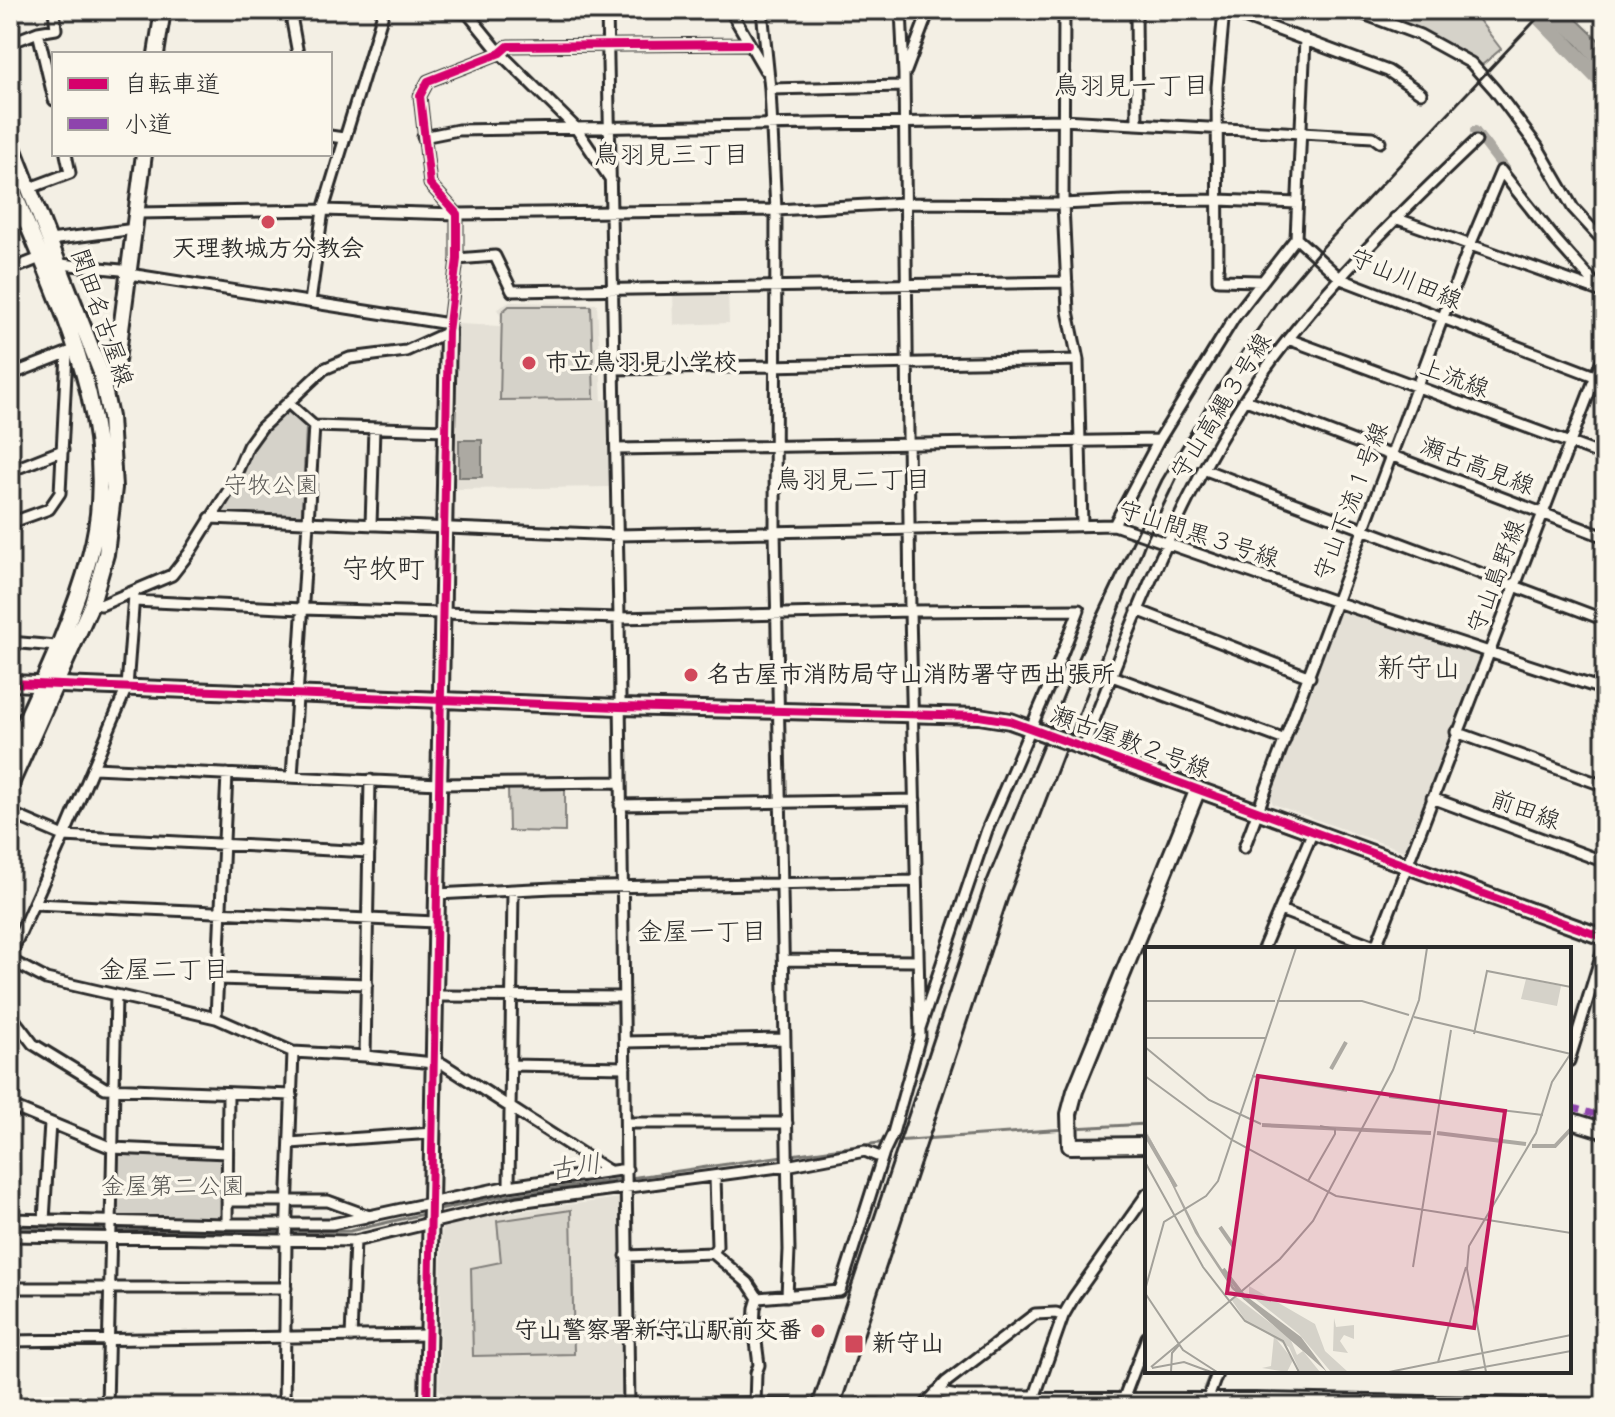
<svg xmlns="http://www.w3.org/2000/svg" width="1615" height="1417" font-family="Mynerve,'Klee One',sans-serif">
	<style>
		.built { fill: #e4e0d6 }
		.green { fill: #d5d2c9; stroke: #807e7a; stroke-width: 2 }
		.water { fill: #aca9a2; stroke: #787772; stroke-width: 2 }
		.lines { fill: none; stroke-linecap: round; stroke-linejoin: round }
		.stream { stroke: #787772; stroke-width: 3 }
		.canal { stroke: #aca9a2; stroke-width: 10 }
		.river { stroke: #aca9a2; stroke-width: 16 }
		.street-tunnel { stroke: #cbc8bf; stroke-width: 9; stroke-dasharray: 9 4.5; stroke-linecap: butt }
		.street-casing { stroke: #2b2b2b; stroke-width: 15 }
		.secondary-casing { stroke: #2b2b2b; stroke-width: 20 }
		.primary-casing { stroke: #2b2b2b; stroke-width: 20 }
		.street { stroke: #fbf7ec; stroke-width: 9 }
		.secondary { stroke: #fbf7ec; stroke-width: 14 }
		.primary { stroke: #fbf7ec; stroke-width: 14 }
		.rail { stroke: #2b2b2b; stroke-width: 3 }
		.quiet { stroke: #8e44ad; stroke-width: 6; stroke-dasharray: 12 6; stroke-linecap: butt }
		.cycleway-casing { stroke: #fbf7ec; stroke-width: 13 }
		.cycleway { stroke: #d6006c; stroke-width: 8 }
		.poi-dot { fill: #d1495b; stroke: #fbf7ec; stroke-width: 3 }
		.labels { text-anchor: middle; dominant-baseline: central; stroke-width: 7; stroke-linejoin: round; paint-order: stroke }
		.poi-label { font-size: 24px; font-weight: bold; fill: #2b2b2b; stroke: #fbf7ec; text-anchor: start }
		.street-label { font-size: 24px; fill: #2b2b2b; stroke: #fbf7ec }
		.park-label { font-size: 24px; fill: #565552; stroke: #fbf7ec }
		.neighbourhood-label { font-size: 26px; fill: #2b2b2b; stroke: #fbf7ec }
		.water-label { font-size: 26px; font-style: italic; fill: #585755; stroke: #fbf7ec }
		.quarter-label { font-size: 28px; fill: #2b2b2b; stroke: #fbf7ec }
		.inset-river { fill: none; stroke: #aca9a2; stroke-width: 4 }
		.inset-road { fill: none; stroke: #a3a19a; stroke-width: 2 }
		.view { fill: #c2185b; fill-opacity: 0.15; stroke: #c2185b; stroke-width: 4 }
		.inset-edge { fill: none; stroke: #2b2b2b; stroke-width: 4 }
	</style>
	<rect width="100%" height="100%" fill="#f3efe4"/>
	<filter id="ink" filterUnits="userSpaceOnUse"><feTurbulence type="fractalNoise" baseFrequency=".0125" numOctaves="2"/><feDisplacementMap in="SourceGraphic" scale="16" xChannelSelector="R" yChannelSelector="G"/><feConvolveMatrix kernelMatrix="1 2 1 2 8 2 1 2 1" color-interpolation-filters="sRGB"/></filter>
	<g filter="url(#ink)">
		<path class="built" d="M728,290L729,323L674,325L673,291Z
			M510,302L597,304L602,400L610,401L611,487L455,489L458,324L500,326L501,317L497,309Z
			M1344,609L1479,655L1481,658L1407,852L1273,804L1270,796L1340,612Z
			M621,1198L625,1389L620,1394L448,1398L439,1389L442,1225L527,1210Z"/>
		<path class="green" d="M1363,10H1466L1475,15L1501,49L1482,65Z
			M509,306H591L594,399L500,400L502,312Z
			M286,409H289L306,427L302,514L297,518L223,517L219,511L259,436Z
			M508,788H565V832L509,831Z
			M115,1150L225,1155L224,1222L112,1219Z
			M571,1210L574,1354L473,1356L471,1268L501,1262L497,1221Z"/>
		<path class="water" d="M1538,10H1567L1605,46V78L1577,45Z
			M459,440H482V477H459Z"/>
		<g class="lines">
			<path class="stream" d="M1569,1112L1605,1122
				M1073,1128L1147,1124
				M894,1141L1066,1129
				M791,1155L886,1142
				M435,1211L498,1197L783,1156
				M10,1227L282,1232
				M290,1232L350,1231L428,1213
				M1204,1389L1211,1371"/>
			<path class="canal" d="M1475,131L1506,171"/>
			<path class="river" d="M1532,10L1605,85"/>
			<path class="street-tunnel" d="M808,1405H857
				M878,1405L930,1404"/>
			<g class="street-casing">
				<path id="street" d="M290,10L298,54
					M437,10L466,13L476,10
					M465,10L500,53L575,127L611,180
					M607,10L619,618L629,1407
					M730,10L765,70
					M762,10L770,89L776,210L775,531L789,1250L787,1296
					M1064,10L1063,204L1068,311L1078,360L1082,525
					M1136,10L1137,123
					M1224,10L1217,87L1218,280L1261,281
					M1225,10L1388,71L1421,93
					M1345,10L1361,13L1420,35L1471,63L1495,90L1537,146L1573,208L1605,243
					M38,32L54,100
					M1305,39L1296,238L1341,279L1605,380
					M10,43L38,32L56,29L54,10
					M906,71L929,10
					M770,89L903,86
					M330,136L343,138
					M423,137L458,130L1063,120L1373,137L1380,142
					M30,188L70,173L66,154
					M137,213L323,210L457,214L776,210L904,203L1063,204L1123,201L1219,200L1297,203
					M1395,218L1599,291
					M50,240L135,229
					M457,259L495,256L512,291L1067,282
					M10,270L40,258L60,264L121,270L129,274L449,324
					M310,302L323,210L384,10
					M1288,339L1605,456
					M615,369L1078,360
					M10,375L69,352
					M1246,400L1605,537
					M288,403L314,426L447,430
					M616,449L1159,440
					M1203,469L1605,620
					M10,471L63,450
					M210,518L618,535L1114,525L1336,602L1605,690
					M10,523L49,509L60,493L67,353
					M371,525L374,428
					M1114,525L1159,440L1234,318L1296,238
					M134,601L302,609L619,618L910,611L1079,610L1055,672L987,830L920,1028
					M92,603L101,605L172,575L190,552L230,488L248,446L261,428L324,369L350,358L406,351L448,332L457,259V214L430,184L420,96L428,81L500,53L508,46L748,44
					M1137,610L1310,677
					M10,642L56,646
					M1112,676L1285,740
					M1456,732L1605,786
					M1084,748C1092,723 1103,699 1112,674C1159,556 1209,438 1289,338C1345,267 1411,203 1476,141
					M94,768L439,784L620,782
					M292,777L314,426
					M1432,798L1605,862
					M620,805L915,800
					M10,813L64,836L369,852
					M1244,848L1470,245L1501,171L1555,239L1602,292
					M437,894L553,888L916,881
					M34,904L436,922
					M1280,910L1382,949
					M1263,949L1313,831
					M1375,949L1605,352
					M10,956L64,836L127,687L134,595
					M10,960L46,979L216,1018L293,1052L365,1056L443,1064L609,1171
					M784,960L918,961
					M218,979L367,984
					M435,996L624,997
					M10,1014L33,1044L105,1088L292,1095
					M216,1018L227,774
					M625,1042L784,1039
					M365,1056L370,780
					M1569,1061L1605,943
					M510,1065L625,1067
					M10,1106L112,1148L227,1153
					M626,1123H787
					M290,1143L433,1133
					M509,1186L513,891
					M227,1201H328L369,1216L509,1186L627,1169
					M10,1219L227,1224L228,1093
					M44,1220L50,1123
					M227,1224H332L366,1217
					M10,1236L355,1241L518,1202L786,1166L865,1151L882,1158
					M713,1253L717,1246L715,1176
					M626,1256L713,1253L748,1283L758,1298L755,1308L754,1326L759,1365L756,1373L755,1405
					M10,1288H286
					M758,1298L840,1291L884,1152L893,1133L920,1036L910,611L904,74L901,10
					M627,1328L754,1326
					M351,1337L355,1241
					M10,1341L429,1335
					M936,1392L957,1396H1032
					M1123,1400L1147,1337
					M930,1404L1033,1401
					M1032,1404L1063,1316L1074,1297L1147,1194
					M1206,1404L1218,1371
					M755,1405H808
					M857,1405H878
					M107,1407L116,996
					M284,1407L286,1241L293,1052
					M923,1407L946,1382L1035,1314L1056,1313L1063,1316"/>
			</g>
			<g class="secondary-casing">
				<path id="secondary" d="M156,54L163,10
					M103,382L116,368L144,154
					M10,683L619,707L979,716L1010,721L1605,938
					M1569,1120L1605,1131
					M1147,1145L1070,1146L1069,1114L1075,1091L1198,789
					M1033,1401H1255L1588,1407
					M427,1407L448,332
					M649,1407L755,1405"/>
			</g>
			<g class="primary-casing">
				<path id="primary" d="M10,140L100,370L110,417L114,488L106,554L92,603L10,786
					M10,182C56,299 126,426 90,556C72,624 39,690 10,754"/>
			</g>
			<use href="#street" class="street"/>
			<use href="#secondary" class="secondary"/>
			<use href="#primary" class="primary"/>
			<path class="rail" d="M811,1407L984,888L1089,634L1162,480L1219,385L1281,296L1319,251L1545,10
				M840,1407L1008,898L1145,543L1176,479"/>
			<path class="quiet" d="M1569,1106L1605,1117"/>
			<g class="cycleway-casing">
				<path id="cycleway" d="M10,683L619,707L979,716L1010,721L1605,938
					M427,1407L448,332L457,259V214L430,184L420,96L428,81L500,53L508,46L748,44"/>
			</g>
			<use href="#cycleway" class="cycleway"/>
		</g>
	</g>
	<g class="poi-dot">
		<circle cx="268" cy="222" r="8"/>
		<circle cx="529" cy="363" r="8"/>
		<circle cx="691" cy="675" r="8"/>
		<circle cx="818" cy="1331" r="8"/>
		<rect x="844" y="1334" width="20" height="20" rx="4"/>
	</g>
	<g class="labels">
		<g class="poi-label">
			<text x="268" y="249" text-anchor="middle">天理教城方分教会</text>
			<text x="545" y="363">市立鳥羽見小学校</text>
			<text x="707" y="675">名古屋市消防局守山消防署守西出張所</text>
			<text x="802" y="1331" text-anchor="end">守山警察署新守山駅前交番</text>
			<text x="872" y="1344">新守山</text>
		</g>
		<g class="street-label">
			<text transform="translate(1405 280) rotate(23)">守山川田線</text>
			<text transform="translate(101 318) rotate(71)">関田名古屋線</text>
			<text transform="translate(1454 379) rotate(20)">上流線</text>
			<text transform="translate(1222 407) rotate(-58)">守山高縄３号線</text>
			<text transform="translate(1477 467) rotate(21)">瀬古高見線</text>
			<text transform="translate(1352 502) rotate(-69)">守山下流１号線</text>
			<text transform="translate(1198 535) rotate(18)">守山間黒３号線</text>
			<text transform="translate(1497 577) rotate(-69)">守山島野線</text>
			<text transform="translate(1130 743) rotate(20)">瀬古屋敷２号線</text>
			<text transform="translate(1525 811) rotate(20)">前田線</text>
		</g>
		<g class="park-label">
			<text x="271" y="486">守牧公園</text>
			<text x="173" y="1187">金屋第二公園</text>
		</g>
		<g class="neighbourhood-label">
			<text x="1131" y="87">鳥羽見一丁目</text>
			<text x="671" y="156">鳥羽見三丁目</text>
			<text x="853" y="481">鳥羽見二丁目</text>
			<text x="702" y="933">金屋一丁目</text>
			<text x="164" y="971">金屋二丁目</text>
		</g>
		<g class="water-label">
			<text transform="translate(575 1168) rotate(-8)">古川</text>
		</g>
		<g class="quarter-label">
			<text x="383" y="570">守牧町</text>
			<text x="1419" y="669">新守山</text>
		</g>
	</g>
	<g transform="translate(1145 947)">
		<rect width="426" height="426" fill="#f3efe4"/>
		<path d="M381,32L416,39L412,59L376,52ZM104,339L170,377L180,404L203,425H186L154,387L104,347ZM90,349L145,391L152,408L158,404L175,425H155L144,400L101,374L86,352ZM189,371L191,380L209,378V392L199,388L195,394L203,406L188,404ZM129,389L148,413L142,425L117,421L126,419Z" fill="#d5d2c9"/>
		<path d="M0,181L55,289L89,340L156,390L182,425L87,342L50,286Z" fill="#aca9a2"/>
		<path class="inset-river" d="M186,122L201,95M117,178L286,186M292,186L381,197M0,187L31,240M387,199H410L426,182M75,280L89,300M78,322L101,352"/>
		<path class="inset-road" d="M0,54H130M132,54H217L264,68M269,70L426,107M329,87L342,24L426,40M0,91H121M0,100L64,153L116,177M0,129L87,193L191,249L426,286M107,129L202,144M244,150L398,168M0,215L58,320L100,374L138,394L154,425M163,234L190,187V182L175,179M268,320L306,83M0,343L19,275L61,249L73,234L151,1M0,346L38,403L72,425M293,415L321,320M6,420L135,312L168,274L248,123L274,53L282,1M7,421L39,415L66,425M26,425L27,406L34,398M244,425L426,388M312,425L426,404M341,425L322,322L324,299L391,186L407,135L426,106"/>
		<path class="view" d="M113,129L360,164L329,381L82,346Z"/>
		<rect width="426" height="426" class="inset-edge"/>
	</g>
	<rect width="1615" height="1417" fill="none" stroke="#fbf7ec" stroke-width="40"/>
	<rect x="20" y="20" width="1575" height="1377" fill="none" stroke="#2b2b2b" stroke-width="3" filter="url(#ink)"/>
	<rect x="52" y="52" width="280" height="104" fill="#fbf7ec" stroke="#a8a59f" stroke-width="2"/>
	<rect x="68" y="78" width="40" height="12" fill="#d6006c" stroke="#a8a59f" stroke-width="2"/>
	<text x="124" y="92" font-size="24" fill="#2b2b2b">自転車道</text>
	<rect x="68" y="118" width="40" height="12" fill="#8e44ad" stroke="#a8a59f" stroke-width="2"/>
	<text x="124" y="132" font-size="24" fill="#2b2b2b">小道</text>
</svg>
